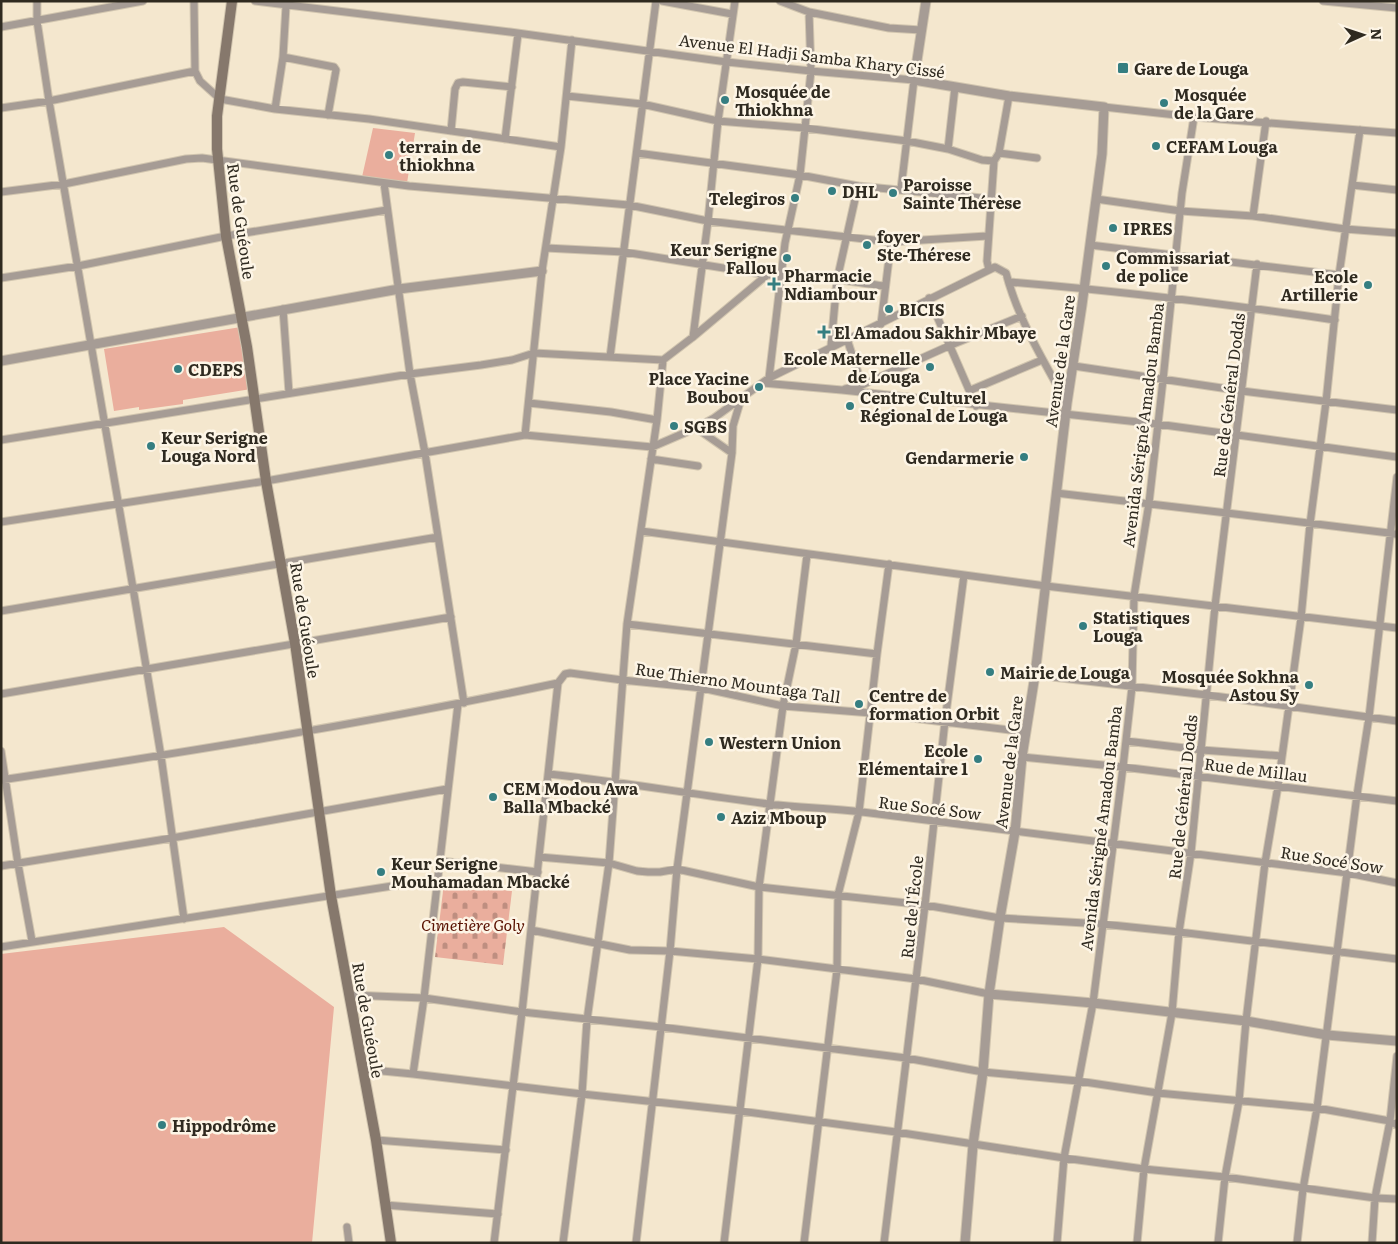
<svg xmlns="http://www.w3.org/2000/svg" width="1398" height="1244" font-family="Literata,serif">
	<style>
		.green { fill: #eaae9d }
		.cemetery { fill: url(#cemetery-stones) }
		.lines { fill: none; stroke-linecap: round; stroke-linejoin: round }
		.minor-casing { stroke: #d1c5af; stroke-width: 9 }
		.tertiary-casing { stroke: #d1c5af; stroke-width: 11 }
		.secondary-casing { stroke: #d1c5af; stroke-width: 12 }
		.minor { stroke: #a69c95; stroke-width: 7 }
		.tertiary { stroke: #a69c95; stroke-width: 9 }
		.secondary { stroke: #86786c; stroke-width: 10 }
		.poi-dot { fill: #357e81; stroke: #fdf5e6; stroke-width: 2 }
		.labels { text-anchor: middle; dominant-baseline: central; stroke-width: 5; stroke-linejoin: round; paint-order: stroke }
		.street-label { font-size: 16px; fill: #2f2a20; stroke: #fdf5e6 }
		.poi-label { font-size: 16px; font-weight: bold; fill: #2f2a20; stroke: #fdf5e6; text-anchor: start }
		.park-label { font-size: 16px; font-style: italic; fill: #591100; stroke: #fdf5e6 }
	</style>
	<defs>
		<pattern id="cemetery-stones" width="16" height="16" patternUnits="userSpaceOnUse" patternTransform="scale(1.25)"><rect width="16" height="16" fill="#eaae9d"/><path d="M2 7V4a2 2 0 0 1 4 0v3zM10 15v-3a2 2 0 0 1 4 0v3z" fill="#be8e80"/></pattern>
	</defs>
	<rect width="100%" height="100%" fill="#f4e7ce"/>
	<path class="green" d="M373,128L415,133L407,183L362,177Z
		M241,327L251,389L183,400V404L139,410V407L114,411L104,349Z
		M224,927L334,1007L312,1243H1V954Z"/>
	<path class="cemetery" d="M444,883L512,891L503,965L435,957Z"/>
	<g class="lines">
		<g class="minor-casing">
			<path id="minor" d="M37,1V21L49,101L133,588L161,756L184,919
				M194,1L195,71L200,81L220,99L275,109L369,119L561,147
				M255,1L510,32L727,62L811,71L914,80L901,189
				M662,1L732,14
				M780,1L809,12L889,28L921,30
				M1323,1L1397,8
				M1,27L143,1
				M283,57L334,67L336,70L328,115
				M567,96L642,104L718,121L805,128L907,141L948,149L955,87
				M1009,96L999,153L994,161L987,261L989,270L995,267L1006,273C1018,319 1044,362 1067,403
				M1104,107L1194,117L1397,133
				M1,108L49,101L195,71
				M275,109L283,57L286,6
				M451,131L455,89L458,83L463,82L512,87
				M505,139L518,34
				M948,149L982,160L994,161
				M637,153L800,175L858,186L992,199
				M999,153L1037,158
				M384,183L410,374L425,453L464,703
				M1352,185L1397,190
				M1,192L64,184L186,159L202,158L409,186L629,205L708,221L891,242L987,236
				M1096,199L1181,211L1253,216L1345,229L1397,233
				M1253,216L1266,121
				M1090,245L1339,275
				M546,248L624,252L767,275C806,273 846,281 884,286
				M1,278L78,266L226,236L387,210
				M1009,282C1118,291 1226,304 1335,320
				M929,298L976,406
				M283,309L289,393
				M881,324L891,242
				M693,337L708,221L718,121L735,1
				M847,339L862,385
				M831,346L837,280L858,186
				M610,357L656,1
				M1074,366L1242,391L1397,410
				M769,378L785,243L800,175L805,128L811,71L809,12
				M763,383L842,390L1157,424L1397,457
				M845,389L862,385L951,345L1022,316
				M971,390L1042,360
				M529,403L611,412L657,420
				M696,428L732,453
				M525,435L542,271L561,147L572,40
				M1,440L410,374L481,365L512,360L534,353L663,360L693,337L767,275
				M651,459L698,466
				M1056,493L1227,513L1397,534
				M1,522L266,481L525,435L652,447L696,428L714,418L769,378L989,270
				M641,531L1046,586L1397,628
				M1,611L438,537
				M627,624L877,654
				M1035,675L1207,695L1397,721
				M1,694L451,617
				M1126,741L1202,750L1282,756
				M1,751L18,864L32,941
				M1022,757L1123,767L1397,801
				M549,774C623,782 696,795 769,804C800,808 831,808 862,812C1024,832 1186,853 1348,873L1397,883
				M1,780C188,752 374,722 558,683
				M539,857L609,863L637,871L648,872H660L677,869L759,887L925,905L1000,918L1102,924L1179,932L1397,959
				M440,861L538,872
				M1,866L172,838L447,789
				M531,930L630,950L670,951L758,959L916,979L989,994
				M1,947L437,879
				M350,995L424,998L522,1012L661,1027L906,1058L983,1072L1078,1081L1158,1093L1317,1108L1390,1121L1397,1125
				M362,1069L413,1074L582,1094L740,1111L896,1132L1064,1158L1144,1169L1225,1177L1375,1198L1397,1199
				M413,1074L424,998L458,704
				M376,1140L506,1150
				M385,1205L498,1214
				M347,1227L349,1243
				M494,1243L522,1012L558,683L565,674L570,673L622,680L702,688L783,706L871,713L1026,732
				M563,1243L582,1094L587,1020L609,863L627,624L657,420L663,360
				M636,1243L670,951L677,869L732,453L733,426L741,399
				M724,1243L758,959L759,887L783,706L796,644L807,555
				M804,1243L837,970L838,895L859,812L877,654L889,564
				M884,1243L925,905L945,721L964,575
				M1057,1243L1064,1158L1093,1003L1123,767L1132,687L1134,596L1149,503L1163,380L1182,193L1194,117
				M1137,1243L1144,1169L1172,1013L1179,932L1191,853L1215,606L1257,264
				M1218,1243L1225,1177L1239,1101L1246,1021L1265,863L1278,786L1301,618L1310,524L1326,402L1339,275L1360,130
				M1297,1243L1303,1189L1317,1108L1357,795L1369,717L1397,477
				M1372,1243L1375,1198L1390,1121L1397,1056"/>
		</g>
		<g class="tertiary-casing">
			<path id="tertiary" d="M926,1L914,80L1009,96L1104,107L1102,154L1082,305L1067,403L1035,675L1022,757L1015,832L1000,918L989,994L983,1072L973,1145L965,1243
				M1,361L399,289L542,271
				M989,994L1093,1003L1246,1021L1327,1035L1397,1041"/>
		</g>
		<g class="secondary-casing">
			<path id="secondary" d="M232,1L217,116V149L226,236L247,347L266,481L295,643L331,896L376,1140L391,1243"/>
		</g>
		<use href="#minor" class="minor"/>
		<use href="#tertiary" class="tertiary"/>
		<use href="#secondary" class="secondary"/>
	</g>
	<g class="poi-dot">
		<rect x="1117" y="62" width="12" height="12" rx="2.5"/>
		<circle cx="725" cy="100" r="5"/>
		<circle cx="1164" cy="103" r="5"/>
		<circle cx="1156" cy="146" r="5"/>
		<circle cx="389" cy="155" r="5"/>
		<circle cx="832" cy="191" r="5"/>
		<circle cx="893" cy="193" r="5"/>
		<circle cx="795" cy="198" r="5"/>
		<circle cx="1113" cy="228" r="5"/>
		<circle cx="867" cy="245" r="5"/>
		<circle cx="787" cy="258" r="5"/>
		<circle cx="1106" cy="266" r="5"/>
		<path d="M771.5 276.5h5v5h5v5h-5v5h-5v-5h-5v-5h5z"/>
		<circle cx="1368" cy="285" r="5"/>
		<circle cx="889" cy="309" r="5"/>
		<path d="M821.5 324.5h5v5h5v5h-5v5h-5v-5h-5v-5h5z"/>
		<circle cx="930" cy="367" r="5"/>
		<circle cx="178" cy="369" r="5"/>
		<circle cx="759" cy="387" r="5"/>
		<circle cx="850" cy="406" r="5"/>
		<circle cx="674" cy="426" r="5"/>
		<circle cx="151" cy="446" r="5"/>
		<circle cx="1024" cy="457" r="5"/>
		<circle cx="1083" cy="626" r="5"/>
		<circle cx="990" cy="672" r="5"/>
		<circle cx="1309" cy="685" r="5"/>
		<circle cx="859" cy="704" r="5"/>
		<circle cx="709" cy="742" r="5"/>
		<circle cx="978" cy="759" r="5"/>
		<circle cx="493" cy="797" r="5"/>
		<circle cx="721" cy="817" r="5"/>
		<circle cx="381" cy="872" r="5"/>
		<circle cx="162" cy="1125" r="5"/>
	</g>
	<g class="labels">
		<g class="street-label">
			<text transform="translate(812 55) rotate(7)">Avenue El Hadji Samba Khary Cissé</text>
			<text transform="translate(242 221) rotate(82)">Rue de Guéoule</text>
			<text transform="translate(1059 361) rotate(-82)">Avenue de la Gare</text>
			<text transform="translate(1228 395) rotate(-83)">Rue de Général Dodds</text>
			<text transform="translate(1142 425) rotate(-83)">Avenida Sérigné Amadou Bamba</text>
			<text transform="translate(306 620) rotate(81)">Rue de Guéoule</text>
			<text transform="translate(738 682) rotate(8)">Rue Thierno Mountaga Tall</text>
			<text transform="translate(1008 762) rotate(-83)">Avenue de la Gare</text>
			<text transform="translate(1256 769) rotate(7)">Rue de Millau</text>
			<text transform="translate(1182 797) rotate(-84)">Rue de Général Dodds</text>
			<text transform="translate(930 807) rotate(7)">Rue Socé Sow</text>
			<text transform="translate(1100 828) rotate(-83)">Avenida Sérigné Amadou Bamba</text>
			<text transform="translate(1332 859) rotate(9)">Rue Socé Sow</text>
			<text transform="translate(911 907) rotate(-84)">Rue de l'École</text>
			<text transform="translate(369 1020) rotate(80)">Rue de Guéoule</text>
		</g>
		<g class="poi-label">
			<text x="1134" y="68">Gare de Louga</text>
			<text x="735" y="91">Mosquée de<tspan x="735" dy="18">Thiokhna</tspan></text>
			<text x="1174" y="94">Mosquée<tspan x="1174" dy="18">de la Gare</tspan></text>
			<text x="399" y="146">terrain de<tspan x="399" dy="18">thiokhna</tspan></text>
			<text x="1166" y="146">CEFAM Louga</text>
			<text x="903" y="184">Paroisse<tspan x="903" dy="18">Sainte Thérèse</tspan></text>
			<text x="842" y="191">DHL</text>
			<text x="785" y="198" text-anchor="end">Telegiros</text>
			<text x="1123" y="228">IPRES</text>
			<text x="877" y="236">foyer<tspan x="877" dy="18">Ste-Thérese</tspan></text>
			<text x="777" y="249" text-anchor="end">Keur Serigne<tspan x="777" dy="18">Fallou</tspan></text>
			<text x="1116" y="257">Commissariat<tspan x="1116" dy="18">de police</tspan></text>
			<text x="784" y="275">Pharmacie<tspan x="784" dy="18">Ndiambour</tspan></text>
			<text x="1358" y="276" text-anchor="end">Ecole<tspan x="1358" dy="18">Artillerie</tspan></text>
			<text x="899" y="309">BICIS</text>
			<text x="834" y="332">El Amadou Sakhir Mbaye</text>
			<text x="920" y="358" text-anchor="end">Ecole Maternelle<tspan x="920" dy="18">de Louga</tspan></text>
			<text x="188" y="369">CDEPS</text>
			<text x="749" y="378" text-anchor="end">Place Yacine<tspan x="749" dy="18">Boubou</tspan></text>
			<text x="860" y="397">Centre Culturel<tspan x="860" dy="18">Régional de Louga</tspan></text>
			<text x="684" y="426">SGBS</text>
			<text x="161" y="437">Keur Serigne<tspan x="161" dy="18">Louga Nord</tspan></text>
			<text x="1014" y="457" text-anchor="end">Gendarmerie</text>
			<text x="1093" y="617">Statistiques<tspan x="1093" dy="18">Louga</tspan></text>
			<text x="1000" y="672">Mairie de Louga</text>
			<text x="1299" y="676" text-anchor="end">Mosquée Sokhna<tspan x="1299" dy="18">Astou Sy</tspan></text>
			<text x="869" y="695">Centre de<tspan x="869" dy="18">formation Orbit</tspan></text>
			<text x="719" y="742">Western Union</text>
			<text x="968" y="750" text-anchor="end">Ecole<tspan x="968" dy="18">Elémentaire 1</tspan></text>
			<text x="503" y="788">CEM Modou Awa<tspan x="503" dy="18">Balla Mbacké</tspan></text>
			<text x="731" y="817">Aziz Mboup</text>
			<text x="391" y="863">Keur Serigne<tspan x="391" dy="18">Mouhamadan Mbacké</tspan></text>
			<text x="172" y="1125">Hippodrôme</text>
		</g>
		<g class="park-label">
			<text x="473" y="924">Cimetière Goly</text>
		</g>
	</g>
	<rect width="1398" height="1244" fill="none" stroke="#2f2a20" stroke-width="5"/>
	<g transform="translate(1363 35) rotate(87)" stroke="#fdf5e6" stroke-width="4" paint-order="stroke">
	<path d="M0-4L9 19L0 12L-9 19Z" fill="#2f2a20"/>
	<text y="-8" font-size="14" font-weight="bold" text-anchor="middle" fill="#2f2a20">N</text>
	</g>
</svg>
